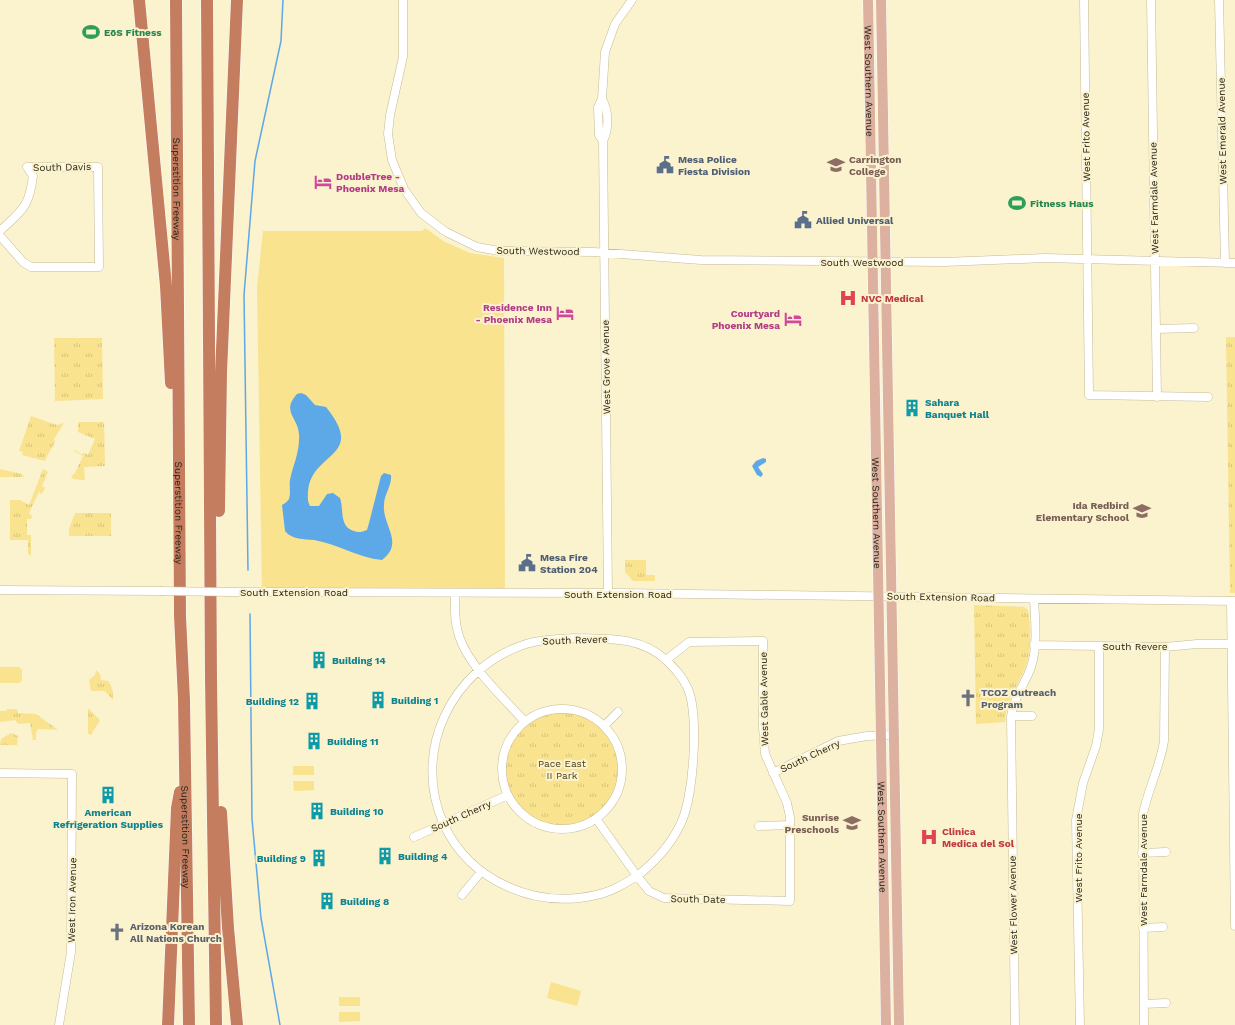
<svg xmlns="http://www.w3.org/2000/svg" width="1235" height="1025" font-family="'Work Sans',sans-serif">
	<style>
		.grass { fill: #f9e38e }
		.park { fill: url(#park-tufts) }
		.water { fill: #5da8e6 }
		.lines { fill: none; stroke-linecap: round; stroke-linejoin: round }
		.stream { stroke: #5da8e6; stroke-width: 1.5 }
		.minor-casing { stroke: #c4bb98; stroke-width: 9 }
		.major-casing { stroke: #fff; stroke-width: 11 }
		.highway-casing { stroke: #fff; stroke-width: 13 }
		.minor { stroke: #fff; stroke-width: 8 }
		.major { stroke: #dcb1a0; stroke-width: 10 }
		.highway { stroke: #c57d60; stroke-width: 12 }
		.minor-bridge-casing { stroke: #c4bb98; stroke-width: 9; stroke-linecap: butt }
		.minor-bridge { stroke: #fff; stroke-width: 8 }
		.labels { text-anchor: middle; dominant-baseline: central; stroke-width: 4; stroke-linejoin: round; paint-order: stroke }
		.leisure-label { font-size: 10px; font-weight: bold; fill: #27864d; stroke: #fbf2ce; text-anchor: start }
		.street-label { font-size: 10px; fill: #282517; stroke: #fbf2ce }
		.service-label { font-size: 10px; font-weight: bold; fill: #4e5e75; stroke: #fbf2ce; text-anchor: start }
		.education-label { font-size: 10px; font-weight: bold; fill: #785e54; stroke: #fbf2ce; text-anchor: end }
		.hotel-label { font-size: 10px; font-weight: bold; fill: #b23c85; stroke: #fbf2ce; text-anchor: end }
		.health-label { font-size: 10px; font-weight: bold; fill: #be3a42; stroke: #fbf2ce; text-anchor: start }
		.culture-label { font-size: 10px; font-weight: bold; fill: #0d838f; stroke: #fbf2ce; text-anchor: start }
		.worship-label { font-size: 10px; font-weight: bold; fill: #5b616d; stroke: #fbf2ce; text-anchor: start }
		.park-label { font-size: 10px; fill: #4b4119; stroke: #fbf2ce }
	</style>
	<defs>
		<pattern id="park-tufts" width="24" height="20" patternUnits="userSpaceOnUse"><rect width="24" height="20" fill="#f9e38e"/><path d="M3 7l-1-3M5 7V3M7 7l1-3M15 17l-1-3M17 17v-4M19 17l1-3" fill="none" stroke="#d5c37a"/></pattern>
	</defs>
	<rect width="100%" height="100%" fill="#fbf2ce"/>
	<path class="grass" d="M425,228L445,242L470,253L504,258L505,593L262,592L257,288L263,231H422Z
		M0,667H19L22,670V680L20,683H0Z
		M293,766H314V775H293Z
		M293,781H314V790L294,791Z
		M551,982L581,991L577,1006L547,998Z
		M339,997H360V1006H339Z
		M339,1012H360V1021L339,1022Z"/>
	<path class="park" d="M1226,337H1235V593H1230Z
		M54,338H102L103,399L55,401Z
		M31,416L57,425L64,423L54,439L55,442C52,449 47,454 45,461L22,455L23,452L19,451Z
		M78,422H104L105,466L84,467L85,480C81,480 73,480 71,477L75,473L83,456L74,451L75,450L81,454L85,453L88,455L95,439L78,432Z
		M0,469L22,474L24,477H0Z
		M43,469L48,472L42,486L45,488L42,494L39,492L29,513L32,516L31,519H27V535H31V556L28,554V540H10V500H20L29,505Z
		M75,513H111V536H69V529Z
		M625,560H646V575H655V581H633L625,572Z
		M974,605L1024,607L1028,610C1031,628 1032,651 1025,668C1017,688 1006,699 1005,722L976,724Z
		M96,670L100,674L101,680L108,681C113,687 113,692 113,700L105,691H91L89,680L95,675Z
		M88,708L100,720L91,735L88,733Z
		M7,709H17L18,713L36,714L58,730L38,729L36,733V740H33L30,723L18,724L15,720L0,722V711H6Z
		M505 769a57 57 0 1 1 114 0a57 57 0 1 1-114 0Z
		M11,733L18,736L17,745H0L1,739Z"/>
	<path class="water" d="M301,393L306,395L315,405L326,407C367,458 312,451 308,491C308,496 307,501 310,506H319L327,494L333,493L340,498C344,509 339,527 354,531C359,533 362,532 367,530L369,523L381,476L384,473L391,475C392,486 384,494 384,505C382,525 405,543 382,560C358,558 338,544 314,540C304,539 292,540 285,531L282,505C285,503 287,502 289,499C291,493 289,486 290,480C293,464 300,453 299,434C298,417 281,412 297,394Z
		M763,458L766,459V462L758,467L763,474L761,477L757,475L752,466L756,461Z"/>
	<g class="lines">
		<path class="stream" d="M248,570L244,295L255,161L281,41L283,0
			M250,614L252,819L261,918L280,1025"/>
		<g class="minor-casing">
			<path id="minor" d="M403,0V57L390,115L388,134L392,160L404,189L421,213L446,232L477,247L499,251L594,252L701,260L944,262L1045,258L1235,263
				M1084,0L1089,395L1208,397
				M1151,0L1157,397
				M1219,0L1225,263
				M602,99C609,111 609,129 603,141L608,593
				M603,141L599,135L598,107L602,99L605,52L615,24L632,0
				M0,231C22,210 29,208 33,176L27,167
				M0,236L23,262L31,267H99L98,167H27
				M1156,329L1194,328
				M0,590L160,591
				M230,592L619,593L1235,601
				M455,593C455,607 454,622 459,636C469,667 504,698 525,722
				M1231,601L1235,926
				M574,638C607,639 640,636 666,660L689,642L763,641V727L765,754L787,803L790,817V901L664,898L649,891L637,876C624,884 611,892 596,895C536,909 471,882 444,825C411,752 451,668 526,644C541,639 558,639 574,638Z
				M1034,645L1165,647L1197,644H1235
				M502 769a60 60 0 1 1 120 0a60 60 0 1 1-120 0Z
				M1011,716H1032
				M604,726L618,712
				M0,773L72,774L71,952L59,1025
				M773,773L838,741L867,736L894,735
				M597,820L637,876C655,862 670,846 680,825C694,799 699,715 688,689C683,677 675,669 666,660
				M759,826L790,825
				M414,837L508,795
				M1142,853L1166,852
				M462,895L481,872
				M1143,928L1163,927
				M1144,1004L1166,1003
				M1015,1025L1011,716C1015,694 1025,685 1031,667C1038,646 1035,620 1034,599
				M1080,1025L1076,820L1083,783L1096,746L1099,729V646
				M1144,1025L1143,814C1148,789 1160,767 1164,741L1165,647"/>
		</g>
		<g class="major-casing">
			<g id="major">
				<path id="s1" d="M868,0L886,1025"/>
				<path d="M881,0L899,1025"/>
			</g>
		</g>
		<g class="highway-casing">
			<g id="highway">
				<path d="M139,0L166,286L171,383"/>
				<path id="s2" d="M176,0L180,616L184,700L189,1025"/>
				<path d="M207,0L211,679L216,1025"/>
				<path d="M219,511L221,373L237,0"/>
				<path d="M221,812L228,928L237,1025"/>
				<path d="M168,1025L177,808L180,792"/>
			</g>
		</g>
		<use href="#minor" class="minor"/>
		<use href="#major" class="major"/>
		<use href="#highway" class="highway"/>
		<g class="minor-bridge-casing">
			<path id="minor-bridge" d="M160,591L230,592"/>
		</g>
		<use href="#minor-bridge" class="minor-bridge"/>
	</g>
	<defs>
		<g id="stadium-bare" transform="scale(1.38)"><path d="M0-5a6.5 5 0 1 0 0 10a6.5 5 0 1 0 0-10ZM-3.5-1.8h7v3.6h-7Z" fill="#2e9e5b" stroke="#fbf2ce" stroke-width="2.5" paint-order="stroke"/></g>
		<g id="civic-bare" transform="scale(1.38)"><path d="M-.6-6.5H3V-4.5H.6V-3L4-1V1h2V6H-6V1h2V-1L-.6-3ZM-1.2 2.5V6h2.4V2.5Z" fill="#5c6f8a" stroke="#fbf2ce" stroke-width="2.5" paint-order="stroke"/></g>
		<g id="university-bare" transform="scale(1.38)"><path d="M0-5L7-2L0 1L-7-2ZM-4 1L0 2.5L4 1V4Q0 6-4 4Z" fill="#8d6e63" stroke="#fbf2ce" stroke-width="2.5" paint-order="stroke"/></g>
		<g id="hotel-bare" transform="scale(1.38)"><path d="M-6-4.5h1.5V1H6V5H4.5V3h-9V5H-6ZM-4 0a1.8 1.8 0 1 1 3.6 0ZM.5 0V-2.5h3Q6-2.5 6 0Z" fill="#d1479c" stroke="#fbf2ce" stroke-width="2.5" paint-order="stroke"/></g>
		<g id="hospital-bare" transform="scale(1.38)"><path d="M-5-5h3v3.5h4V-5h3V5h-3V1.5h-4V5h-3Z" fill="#e0444e" stroke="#fbf2ce" stroke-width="2.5" paint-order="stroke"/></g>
		<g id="building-bare" transform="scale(1.38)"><path d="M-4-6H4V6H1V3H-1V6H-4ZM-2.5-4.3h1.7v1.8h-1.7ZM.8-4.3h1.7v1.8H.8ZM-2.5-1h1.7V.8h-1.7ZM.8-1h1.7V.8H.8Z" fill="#0f9aa8" stroke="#fbf2ce" stroke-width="2.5" paint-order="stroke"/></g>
		<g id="school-bare" transform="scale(1.38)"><path d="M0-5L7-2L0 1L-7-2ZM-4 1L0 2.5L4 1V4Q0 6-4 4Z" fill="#8d6e63" stroke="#fbf2ce" stroke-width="2.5" paint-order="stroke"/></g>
		<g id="church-bare" transform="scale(1.38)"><path d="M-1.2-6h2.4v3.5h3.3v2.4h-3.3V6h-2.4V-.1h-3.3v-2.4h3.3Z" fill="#6b7280" stroke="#fbf2ce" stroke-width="2.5" paint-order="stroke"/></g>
	</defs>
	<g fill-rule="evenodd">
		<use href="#stadium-bare" x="91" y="32"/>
		<use href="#civic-bare" x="665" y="165"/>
		<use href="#university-bare" x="836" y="165"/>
		<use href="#hotel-bare" x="323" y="182"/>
		<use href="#stadium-bare" x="1017" y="203"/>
		<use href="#civic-bare" x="803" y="220"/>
		<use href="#hospital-bare" x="848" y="298"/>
		<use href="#hotel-bare" x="565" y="313"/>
		<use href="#hotel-bare" x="793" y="319"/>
		<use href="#building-bare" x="912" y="408"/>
		<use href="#school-bare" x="1142" y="511"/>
		<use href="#civic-bare" x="527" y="563"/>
		<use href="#building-bare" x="319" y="660"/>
		<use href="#church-bare" x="968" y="698"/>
		<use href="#building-bare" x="378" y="700"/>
		<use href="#building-bare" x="312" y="701"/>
		<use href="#building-bare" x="314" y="741"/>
		<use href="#building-bare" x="108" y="795"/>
		<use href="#building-bare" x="317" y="811"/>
		<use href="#school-bare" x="852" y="823"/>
		<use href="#hospital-bare" x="929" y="837"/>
		<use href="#building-bare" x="385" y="856"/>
		<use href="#building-bare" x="319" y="858"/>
		<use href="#building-bare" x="327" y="901"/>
		<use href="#church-bare" x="117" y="932"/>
	</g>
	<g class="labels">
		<g class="leisure-label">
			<text x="104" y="32">EōS Fitness</text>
			<text x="1030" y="203">Fitness Haus</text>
		</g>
		<g class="street-label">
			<text stroke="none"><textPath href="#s1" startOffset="81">West Southern Avenue</textPath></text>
			<text transform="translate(1222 131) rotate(-91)">West Emerald Avenue</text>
			<text transform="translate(1086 137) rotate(-91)">West Frito Avenue</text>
			<text transform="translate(62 167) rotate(-1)">South Davis</text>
			<text stroke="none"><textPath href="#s2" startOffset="189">Superstition Freeway</textPath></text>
			<text transform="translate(1154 198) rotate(-91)">West Farmdale Avenue</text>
			<text transform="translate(538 251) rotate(1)">South Westwood</text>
			<text x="862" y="262">South Westwood</text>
			<text transform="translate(606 367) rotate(-91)">West Grove Avenue</text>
			<text stroke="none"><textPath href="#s1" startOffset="513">West Southern Avenue</textPath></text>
			<text stroke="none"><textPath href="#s2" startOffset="513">Superstition Freeway</textPath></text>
			<text x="294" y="592">South Extension Road</text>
			<text x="618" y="594">South Extension Road</text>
			<text transform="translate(941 597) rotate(1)">South Extension Road</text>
			<text transform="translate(575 640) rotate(-2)">South Revere</text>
			<text x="1135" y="646">South Revere</text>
			<text transform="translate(764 699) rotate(-91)">West Gable Avenue</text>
			<text transform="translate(810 756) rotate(-25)">South Cherry</text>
			<text transform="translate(461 816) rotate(-24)">South Cherry</text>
			<text stroke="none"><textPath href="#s2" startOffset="837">Superstition Freeway</textPath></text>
			<text stroke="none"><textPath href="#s1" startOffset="837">West Southern Avenue</textPath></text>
			<text transform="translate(1078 858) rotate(-90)">West Frito Avenue</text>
			<text transform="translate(1143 870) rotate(-90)">West Farmdale Avenue</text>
			<text transform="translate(698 899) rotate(1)">South Date</text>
			<text transform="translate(72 900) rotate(-89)">West Iron Avenue</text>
			<text transform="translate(1013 905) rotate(-91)">West Flower Avenue</text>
		</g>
		<g class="service-label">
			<text x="678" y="159">Mesa Police<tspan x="678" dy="12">Fiesta Division</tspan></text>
			<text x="816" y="220">Allied Universal</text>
			<text x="540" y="557">Mesa Fire<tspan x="540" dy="12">Station 204</tspan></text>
		</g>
		<g class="education-label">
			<text x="849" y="159" text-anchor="start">Carrington<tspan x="849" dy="12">College</tspan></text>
			<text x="1129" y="505">Ida Redbird<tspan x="1129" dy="12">Elementary School</tspan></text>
			<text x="839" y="817">Sunrise<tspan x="839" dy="12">Preschools</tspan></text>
		</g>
		<g class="hotel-label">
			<text x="336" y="176" text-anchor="start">DoubleTree -<tspan x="336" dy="12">Phoenix Mesa</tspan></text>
			<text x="552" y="307">Residence Inn<tspan x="552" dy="12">- Phoenix Mesa</tspan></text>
			<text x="780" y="313">Courtyard<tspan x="780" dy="12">Phoenix Mesa</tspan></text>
		</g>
		<g class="health-label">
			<text x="861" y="298">NVC Medical</text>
			<text x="942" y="831">Clinica<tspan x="942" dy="12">Medica del Sol</tspan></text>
		</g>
		<g class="culture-label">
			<text x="925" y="402">Sahara<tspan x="925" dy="12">Banquet Hall</tspan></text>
			<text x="332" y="660">Building 14</text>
			<text x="391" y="700">Building 1</text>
			<text x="299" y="701" text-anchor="end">Building 12</text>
			<text x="327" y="741">Building 11</text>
			<text x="330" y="811">Building 10</text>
			<text x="108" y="812" text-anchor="middle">American<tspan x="108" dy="12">Refrigeration Supplies</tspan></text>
			<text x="398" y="856">Building 4</text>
			<text x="306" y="858" text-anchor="end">Building 9</text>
			<text x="340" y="901">Building 8</text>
		</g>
		<g class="worship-label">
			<text x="981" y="692">TCOZ Outreach<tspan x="981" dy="12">Program</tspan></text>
			<text x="130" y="926">Arizona Korean<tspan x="130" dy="12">All Nations Church</tspan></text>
		</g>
		<g class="park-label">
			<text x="562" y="763">Pace East<tspan x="562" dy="12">II Park</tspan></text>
		</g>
	</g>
</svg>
